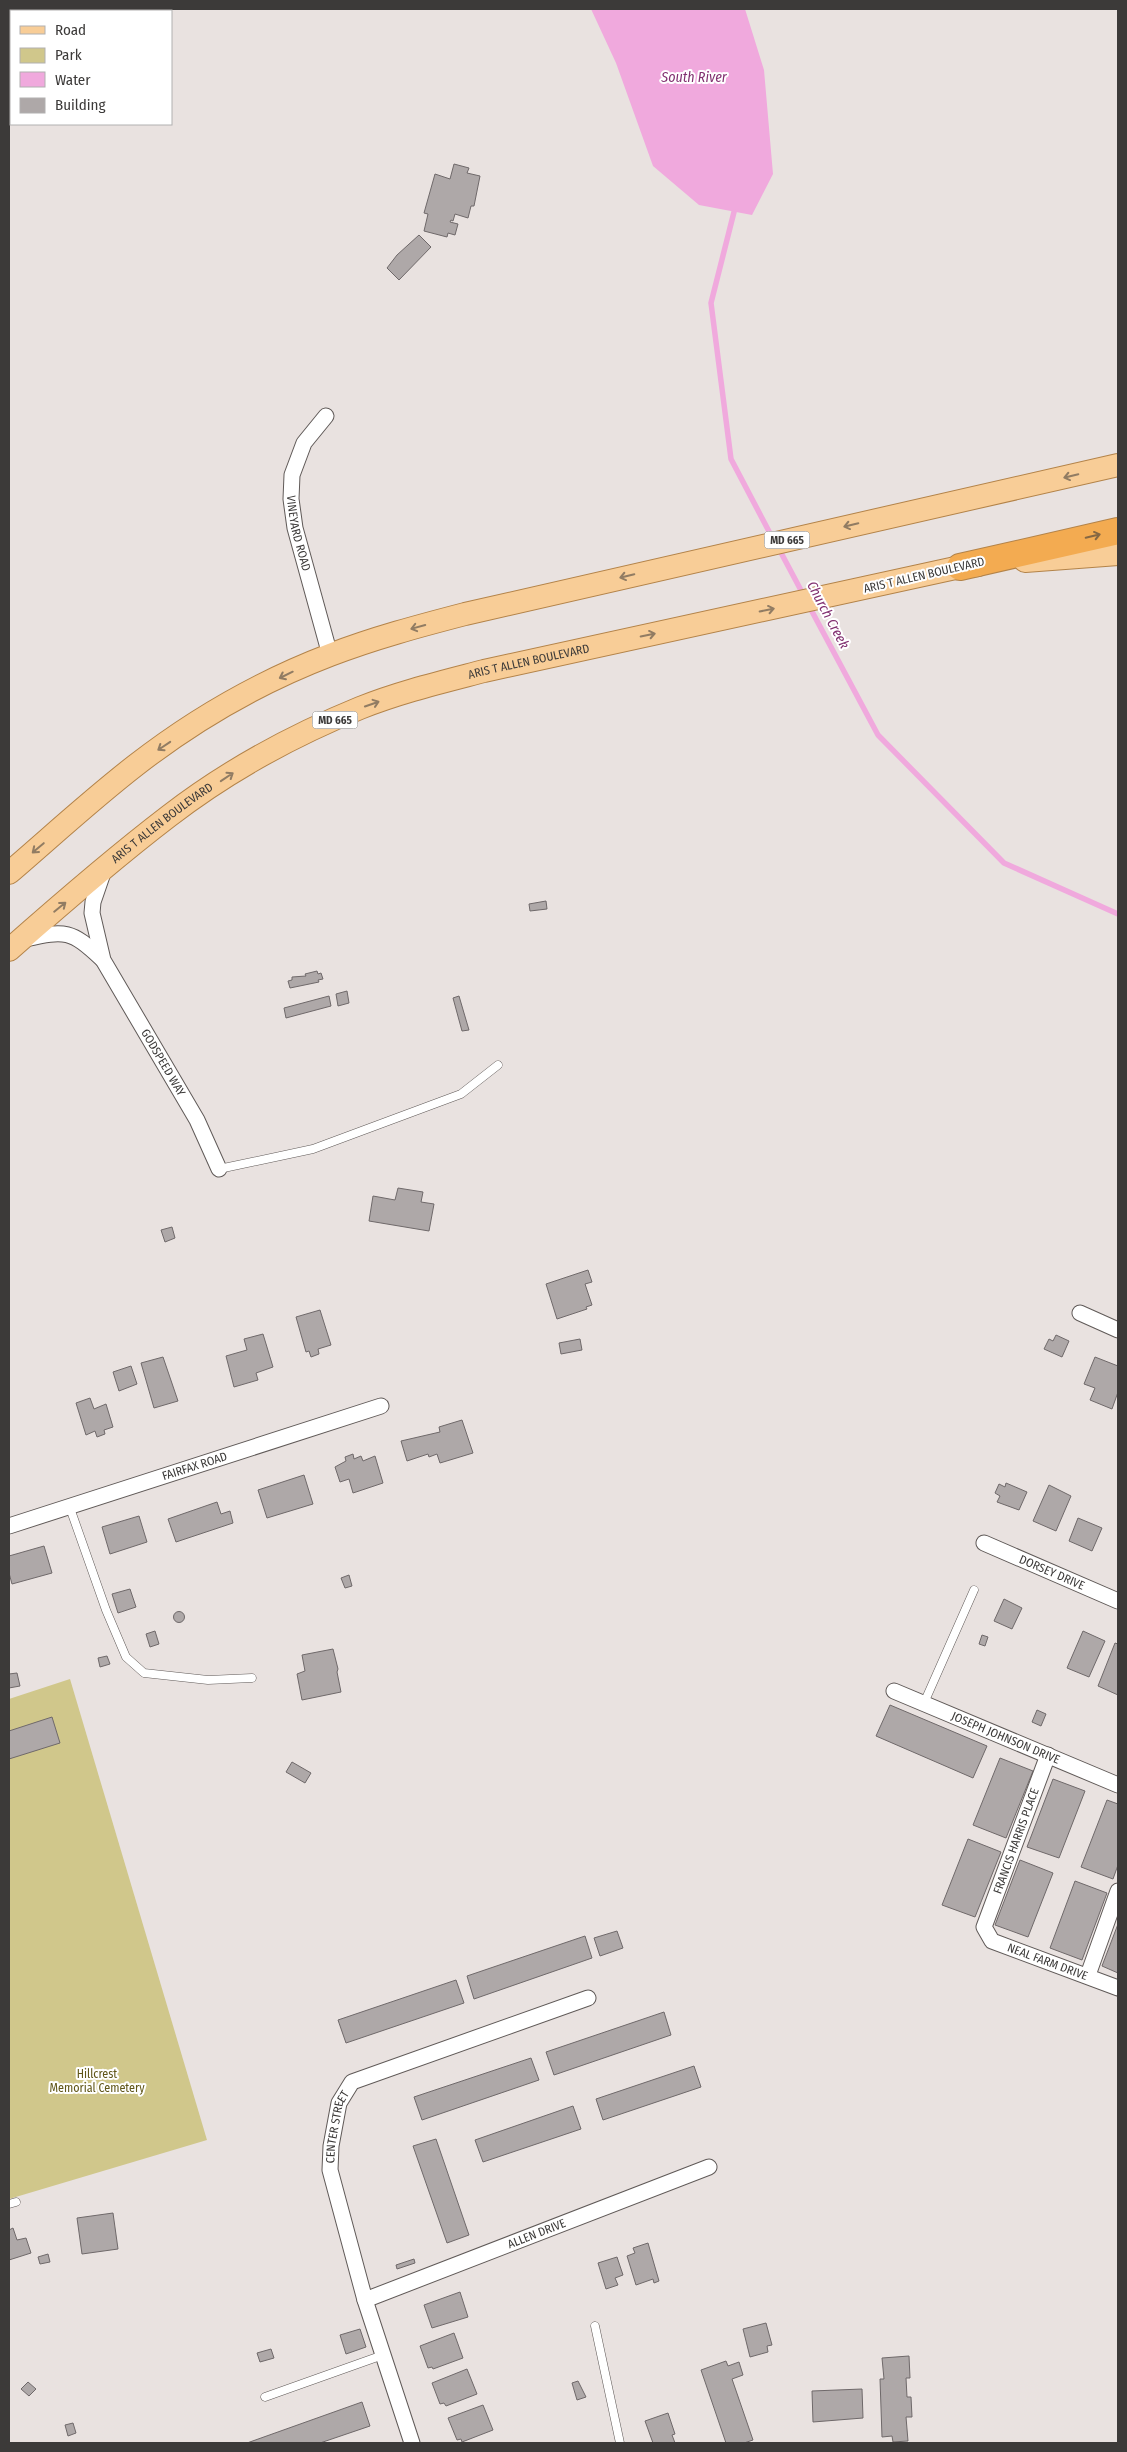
<svg xmlns="http://www.w3.org/2000/svg" width="1127" height="2452" font-family="'Fira Sans Condensed',sans-serif">
	<style>
		.green { fill: #d0c78b }
		.water { fill: #f0a9dd }
		.lines { fill: none; stroke-linecap: round; stroke-linejoin: round }
		.stream { stroke: #f0a9dd; stroke-width: 5.5 }
		.building { fill: #aea8a8; stroke: #6f696a }
		.lane-casing { stroke: #605a58; stroke-width: 9 }
		.street-casing { stroke: #605a58; stroke-width: 17 }
		.primary-casing { stroke: #b38349; stroke-width: 24 }
		.highway-casing { stroke: #b38349; stroke-width: 28 }
		.lane { stroke: #fff; stroke-width: 8 }
		.street { stroke: #fff; stroke-width: 15 }
		.primary { stroke: #f8cd97; stroke-width: 22 }
		.highway { stroke: #f3ab51; stroke-width: 26 }
		.oneway { stroke: #917c63 }
		.oneway2 { stroke: #856743 }
		.labels { text-anchor: middle; dominant-baseline: central; stroke-width: 4; stroke-linejoin: round; paint-order: stroke }
		.shield { fill: #fff; stroke: #767574; stroke-width: 1 }
		.shield-label { font-size: 11px; font-weight: bold; fill: #3c3a39 }
		.street-label { font-size: 12px; fill: #3c3a39; stroke: #fff }
		.park-label { font-size: 12px; fill: #605618; stroke: #fff }
		.water-label { font-size: 14px; font-style: italic; fill: #813070; stroke: #fff }
	</style>
	<rect width="100%" height="100%" fill="#e9e2e0"/>
	<path class="green" d="M70,1679L207,2140L9,2199V1699Z"/>
	<path class="water" d="M591,9H745L764,70L773,174L752,215L699,205L653,166L616,63Z"/>
	<g class="lines">
		<path class="stream" d="M734,212L711,303L731,459L773,539
			M778,547L804,596
			M808,604L878,735L1004,863L1118,914"/>
	</g>
	<path class="building" d="M454,164L469,168L467,173L480,176L474,206H471L468,218L455,214L453,221L451,220L450,222L458,224L455,235L448,233L447,237L424,231L428,214L424,213L435,174L450,179Z
		M419,235L431,247L399,280L387,268L397,255Z
		M546,901L547,909L530,911L529,904Z
		M317,971L318,974L321,973L323,979L318,980L319,982L290,988L288,981L292,980V977L306,976L305,974Z
		M347,991L349,1003L338,1006L336,994Z
		M329,996L331,1006L286,1018L284,1008Z
		M459,996L469,1030L462,1031L453,998Z
		M398,1188L423,1192L421,1202L434,1204L429,1231L369,1221L373,1196L395,1200Z
		M172,1227L175,1238L165,1242L161,1230Z
		M588,1270L592,1282L585,1284L592,1305L586,1307L587,1309L557,1319L546,1284Z
		M320,1310L331,1345L318,1349L319,1354L311,1357L309,1351L306,1352L296,1317Z
		M263,1334L273,1367L256,1373L258,1380L234,1387L226,1356L247,1350L244,1339Z
		M1056,1335L1069,1341L1062,1357L1044,1349L1049,1339L1053,1341Z
		M580,1339L582,1350L561,1354L559,1343Z
		M163,1357L178,1401L154,1408L141,1363Z
		M1095,1357L1118,1366V1392L1112,1409L1090,1400L1095,1388L1084,1384Z
		M131,1366L137,1384L119,1391L113,1372Z
		M90,1398L94,1409L106,1404L113,1427L104,1430L105,1434L97,1437L95,1431L86,1435L76,1403Z
		M462,1420L473,1453L440,1463L437,1454L429,1457L428,1454L407,1461L401,1441L440,1432L439,1427Z
		M353,1454L354,1459L361,1456L363,1461L375,1456L383,1483L353,1493L349,1479L340,1482L335,1467L346,1461L345,1457Z
		M304,1475L313,1504L267,1518L258,1490Z
		M1006,1483L1027,1492L1019,1510L997,1502L1000,1496L995,1493L999,1484L1005,1487Z
		M1049,1485L1071,1496L1056,1531L1033,1521Z
		M217,1502L221,1514L230,1511L233,1523L176,1542L168,1519Z
		M139,1516L147,1542L110,1554L102,1527Z
		M1078,1518L1102,1528L1092,1551L1069,1541Z
		M44,1546L52,1573L12,1584L9,1573V1556Z
		M349,1575L352,1586L345,1588L341,1578Z
		M130,1589L136,1607L118,1613L112,1594Z
		M1004,1599L1022,1608L1012,1629L994,1621Z
		M173.5 1617a5.5 5.5 0 1 1 11 0a5.5 5.5 0 1 1-11 0Z
		M155,1631L159,1644L150,1647L146,1634Z
		M1083,1631L1105,1641L1089,1677L1067,1668Z
		M982,1635L988,1637L985,1646L979,1644Z
		M1115,1643L1118,1644V1695L1098,1686Z
		M333,1649L338,1669L337,1672L341,1692L302,1700L297,1674L305,1671L302,1655Z
		M107,1656L110,1664L100,1667L98,1658Z
		M17,1673L20,1686L9,1688V1674Z
		M890,1705L987,1746L973,1778L876,1736Z
		M1037,1710L1046,1714L1041,1726L1032,1722Z
		M52,1717L60,1743L9,1759V1731Z
		M1000,1758L1033,1771L1006,1838L973,1825Z
		M292,1762L311,1773L305,1783L286,1772Z
		M1053,1779L1085,1791L1059,1858L1027,1847Z
		M1107,1800L1118,1804V1865L1113,1879L1081,1867Z
		M968,1839L1001,1852L975,1917L942,1905Z
		M1020,1860L1053,1873L1028,1937L995,1925Z
		M1075,1881L1107,1893L1082,1960L1050,1948Z
		M1118,1924V1973L1102,1966Z
		M617,1931L623,1948L600,1956L594,1938Z
		M585,1936L592,1958L474,1999L467,1976Z
		M456,1980L464,2003L346,2043L338,2020Z
		M664,2012L671,2035L554,2075L546,2052Z
		M531,2058L539,2080L422,2120L414,2097Z
		M694,2066L701,2087L603,2120L596,2099Z
		M573,2106L581,2129L483,2162L475,2140Z
		M436,2139L469,2235L447,2243L413,2146Z
		M113,2213L118,2249L82,2254L77,2218Z
		M13,2228L17,2240L26,2238L31,2253L9,2260V2230Z
		M648,2243L659,2281L654,2283L653,2279L636,2285L627,2256L635,2253L633,2248Z
		M48,2254L50,2262L40,2264L38,2257Z
		M617,2257L623,2275L615,2278L618,2285L606,2289L598,2263Z
		M414,2259L415,2263L397,2269L396,2265Z
		M460,2292L468,2317L432,2328L424,2305Z
		M766,2323L772,2345L767,2346L768,2352L750,2357L743,2329Z
		M360,2329L366,2347L346,2354L340,2335Z
		M454,2333L463,2358L433,2369L432,2367L428,2368L420,2346Z
		M271,2349L274,2358L260,2362L257,2353Z
		M909,2356L910,2378H906L907,2397H911L912,2417H906L908,2441L893,2442L892,2436L882,2437L880,2379H884L882,2358Z
		M726,2361L728,2366L739,2362L743,2375L732,2379L753,2440L744,2443H726L701,2370Z
		M467,2369L477,2394L446,2406L444,2403L440,2404L432,2383Z
		M578,2381L586,2397L577,2400L572,2383Z
		M28,2382L36,2389L29,2396L21,2389Z
		M862,2389L863,2418L813,2422L812,2391Z
		M362,2402L370,2426L320,2443H247Z
		M483,2405L493,2430L462,2442L461,2439L457,2440L448,2418Z
		M668,2413L675,2434L672,2435L675,2443H653L645,2421Z
		M73,2423L76,2433L68,2436L65,2425Z"/>
	<g class="lines">
		<g class="lane-casing">
			<path id="lane" d="M219,1169L313,1149L461,1094L498,1065
				M70,1508L106,1610L126,1657L144,1673L208,1680L252,1678
				M924,1703L974,1590
				M9,2204L16,2202
				M595,2326L620,2443
				M265,2397L383,2355"/>
		</g>
		<g class="street-casing">
			<g id="street">
				<path id="s1" d="M326,416L304,443L292,475L291,499L295,528L330,655"/>
				<path id="s2" d="M104,870L93,902L92,913L103,960L197,1120L219,1169"/>
				<path d="M25,939C66,930 71,930 102,959"/>
				<path d="M1080,1313L1118,1330"/>
				<path id="s3" d="M9,1526L381,1406"/>
				<path id="s4" d="M984,1543L1118,1601"/>
				<path id="s5" d="M894,1691L1118,1785"/>
				<path id="s6" d="M1048,1755L984,1927L992,1941L1118,1988"/>
				<path d="M1088,1975L1118,1891"/>
				<path id="s7" d="M365,2300L709,2167"/>
				<path id="s8" d="M412,2443L365,2300L330,2170L331,2146L339,2103L352,2082L588,1998"/>
			</g>
		</g>
		<g class="primary-casing">
			<g id="primary">
				<path d="M1025,561L1118,554"/>
				<path d="M9,873C51,837 92,799 136,765C194,720 262,681 330,655C374,638 419,626 465,614L1118,465"/>
				<path id="s9" d="M9,950C61,904 114,858 169,816C226,772 294,735 360,708C400,692 442,682 484,671L960,567L978,565"/>
			</g>
		</g>
		<g class="highway-casing">
			<path id="highway" d="M960,567L1118,531"/>
		</g>
		<use href="#lane" class="lane"/>
		<use href="#street" class="street"/>
		<use href="#primary" class="primary"/>
		<use href="#highway" class="highway"/>
	</g>
	<defs><path id="oneway-shaft" d="M-6 0H5M1.5-3L5.5 0L1.5 3" fill="none" stroke-width="1.6" stroke-linecap="round" stroke-linejoin="round" transform="scale(1.25)"/></defs>
	<g class="oneway">
		<use href="#oneway-shaft" transform="translate(1071 476) rotate(167)"/>
		<use href="#oneway-shaft" transform="translate(851 525) rotate(167)"/>
		<use href="#oneway-shaft" transform="translate(627 576) rotate(167)"/>
		<use href="#oneway-shaft" transform="translate(767 610) rotate(-12)"/>
		<use href="#oneway-shaft" transform="translate(418 627) rotate(165)"/>
		<use href="#oneway-shaft" transform="translate(648 635) rotate(-12)"/>
		<use href="#oneway-shaft" transform="translate(286 675) rotate(154)"/>
		<use href="#oneway-shaft" transform="translate(372 704) rotate(-19)"/>
		<use href="#oneway-shaft" transform="translate(164 746) rotate(146)"/>
		<use href="#oneway-shaft" transform="translate(227 777) rotate(-34)"/>
		<use href="#oneway-shaft" transform="translate(38 848) rotate(140)"/>
		<use href="#oneway-shaft" transform="translate(60 907) rotate(-39)"/>
	</g>
	<use class="oneway2" href="#oneway-shaft" transform="translate(1093 536) rotate(-13)"/>
	<g class="labels">
		<g class="shield">
			<rect x="764.5" y="531.5" width="45" height="17" rx="4"/>
			<rect x="312.5" y="711.5" width="45" height="17" rx="4"/>
		</g>
		<g class="shield-label">
			<text x="787" y="540">MD 665</text>
			<text x="335" y="720">MD 665</text>
		</g>
		<g class="street-label">
			<text stroke="none"><textPath href="#s1" startOffset="128">VINEYARD ROAD</textPath></text>
			<text transform="translate(924 575) rotate(-13)">ARIS T ALLEN BOULEVARD</text>
			<text stroke="none"><textPath href="#s9" startOffset="604">ARIS T ALLEN BOULEVARD</textPath></text>
			<text stroke="none"><textPath href="#s9" startOffset="199">ARIS T ALLEN BOULEVARD</textPath></text>
			<text stroke="none"><textPath href="#s2" startOffset="212">GODSPEED WAY</textPath></text>
			<text stroke="none"><textPath href="#s3" startOffset="195">FAIRFAX ROAD</textPath></text>
			<text stroke="none"><textPath href="#s4" startOffset="74">DORSEY DRIVE</textPath></text>
			<text stroke="none"><textPath href="#s5" startOffset="121">JOSEPH JOHNSON DRIVE</textPath></text>
			<text transform="translate(1016 1841) rotate(-70)">FRANCIS HARRIS PLACE</text>
			<text stroke="none"><textPath href="#s6" startOffset="259">NEAL FARM DRIVE</textPath></text>
			<text stroke="none"><textPath href="#s8" startOffset="329">CENTER STREET</textPath></text>
			<text stroke="none"><textPath href="#s7" startOffset="184">ALLEN DRIVE</textPath></text>
		</g>
		<g class="park-label">
			<text x="97" y="2074">Hillcrest<tspan x="97" dy="14">Memorial Cemetery</tspan></text>
		</g>
		<g class="water-label">
			<text x="694" y="77">South River</text>
			<text transform="translate(828 615) rotate(62)">Church Creek</text>
		</g>
	</g>
	<rect width="1127" height="2452" fill="none" stroke="#3c3a39" stroke-width="20"/>
	<rect x="10" y="10" width="162" height="115" fill="#ffffff" stroke="#b1b0b0"/>
	<rect x="20" y="26" width="25" height="8" fill="#f8cd97" stroke="#b1b0b0"/>
	<text x="55" y="35" font-size="15" fill="#3c3a39">Road</text>
	<rect x="20" y="48" width="25" height="15" fill="#d0c78b" stroke="#b1b0b0"/>
	<text x="55" y="60" font-size="15" fill="#3c3a39">Park</text>
	<rect x="20" y="72" width="25" height="15" fill="#f0a9dd" stroke="#b1b0b0"/>
	<text x="55" y="85" font-size="15" fill="#3c3a39">Water</text>
	<rect x="20" y="98" width="25" height="15" fill="#aea8a8" stroke="#b1b0b0"/>
	<text x="55" y="110" font-size="15" fill="#3c3a39">Building</text>
</svg>
